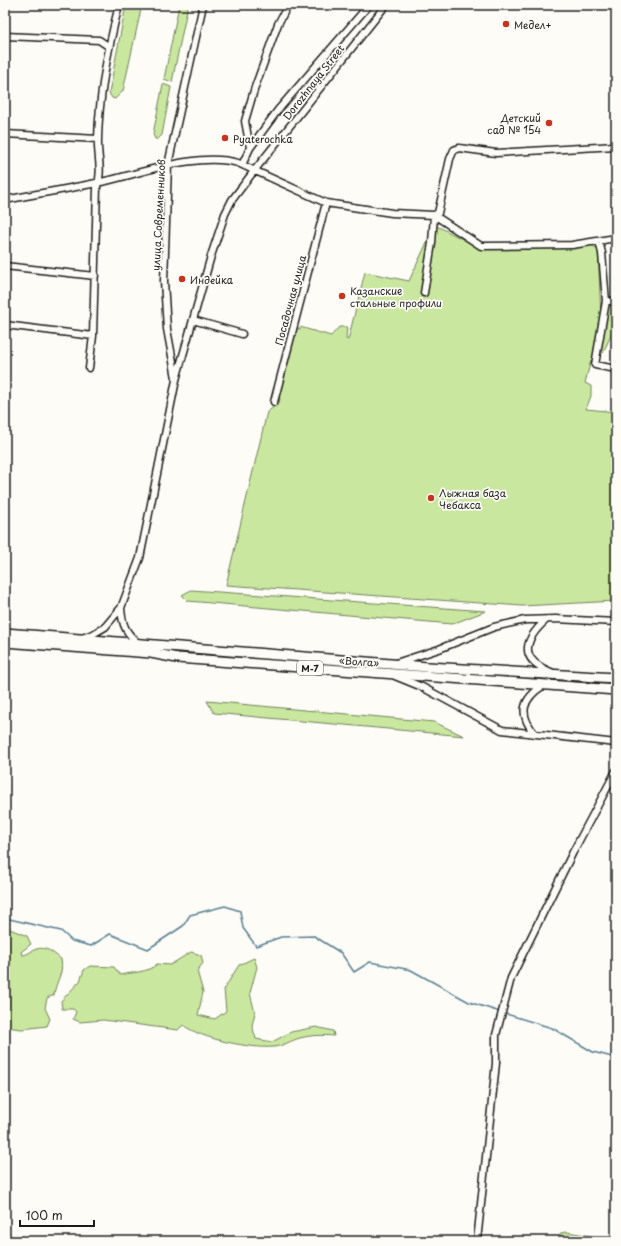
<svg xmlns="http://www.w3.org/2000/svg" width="621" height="1246" font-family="'Playpen Sans',sans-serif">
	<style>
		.green { fill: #c9e79e; stroke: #72825d }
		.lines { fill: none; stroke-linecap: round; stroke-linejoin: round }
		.stream { stroke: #598093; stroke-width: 1.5 }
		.minor-casing { stroke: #1c1c1c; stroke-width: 9 }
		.highway-casing { stroke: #1c1c1c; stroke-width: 12 }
		.minor { stroke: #fdfcf7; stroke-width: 6 }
		.highway { stroke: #fdfcf7; stroke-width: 9 }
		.poi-dot { fill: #c8321e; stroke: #fdfcf7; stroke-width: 1.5 }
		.labels { text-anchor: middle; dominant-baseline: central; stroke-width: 3.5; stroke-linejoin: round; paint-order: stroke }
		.shield { fill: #fdfcf7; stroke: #605f5e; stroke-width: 1 }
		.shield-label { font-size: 9px; font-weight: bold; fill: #1c1c1c }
		.poi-label { font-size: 10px; fill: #1c1c1c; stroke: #fdfcf7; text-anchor: start }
		.street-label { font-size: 10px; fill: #1c1c1c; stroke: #fdfcf7 }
	</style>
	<rect width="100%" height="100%" fill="#fdfcf7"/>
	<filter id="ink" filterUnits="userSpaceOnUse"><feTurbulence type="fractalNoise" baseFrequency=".025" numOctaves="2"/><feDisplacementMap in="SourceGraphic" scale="8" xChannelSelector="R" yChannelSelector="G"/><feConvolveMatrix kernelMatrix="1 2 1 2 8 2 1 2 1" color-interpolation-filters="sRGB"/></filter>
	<g filter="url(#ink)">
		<path class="green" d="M126,5H142L123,91L115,99L112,98L109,93Z
			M179,5H188L172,82L164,79Z
			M163,84L171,87L162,135L158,139H155L153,134Z
			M435,225L482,249L591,245L598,249L601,319L595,344L600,336L608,305L616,308C616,324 607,352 594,363L591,360L585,383L591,386V396L586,409L616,412V601L522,606L226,585L267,412L279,403L280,398L277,397L288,363L296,328L300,329V327L331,336L339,327H347L346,339L348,340L365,272L409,281Z
			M191,590L486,611L452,624L188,601L182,595Z
			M207,701L434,722L464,736L214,713Z
			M5,927L27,936L31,944L21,952L22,955C27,955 29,952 34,950C45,945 52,952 61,959C64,975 56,979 54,995L47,998L45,1008L50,1019L47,1026L22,1029L5,1027Z
			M191,952L201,955L203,963L197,971L203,992L198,1015L215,1019L226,1011L224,989L239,965L254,958L257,967L250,993L255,1013L252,1025L256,1039L272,1042L291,1032L316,1027L333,1031L334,1036C322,1035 312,1035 300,1038C292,1040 283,1046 274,1047C251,1049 201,1039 183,1025L178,1030L103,1020L80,1022L73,1019L76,1012L73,1009H62L61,1001L80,981L84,970L90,966L114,967L120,975C132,972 148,973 157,964L170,965Z
			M567,1232L592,1236L598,1241H560L561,1233Z"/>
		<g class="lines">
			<path class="stream" d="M5,918L61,931L72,941L91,946L110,934L148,949L183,926L190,915L225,906L240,911L243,928L256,946L281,937L314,936L341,953L354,972L370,962L411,970L469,1002L500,1012
				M503,1013L552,1028L593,1052L616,1058"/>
			<g class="minor-casing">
				<path id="minor" d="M5,36L99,40L108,46
					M5,134L98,139
					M250,148L245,121L255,87L278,24L288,5
					M242,165L250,148L278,110L369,5
					M5,200C40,193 75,188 110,180C147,171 201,152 238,163L326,203L392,213L434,215L481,246L572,245L616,238
					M599,241L602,253L606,301L595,365L616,369
					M5,266L95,276
					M424,293L432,243L434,215L438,213L450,159L454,150L459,148L496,153L616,146
					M606,301H616
					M193,320L242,334
					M5,325L93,336
					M89,368L93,336L97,187C103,171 97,155 98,139C99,94 108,48 119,5
					M176,378L167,329L164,281L168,165L203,5
					M274,402L326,203
					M121,608C122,625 126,633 139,644
					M546,620C524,640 518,659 551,672
					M82,638L93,634L105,627L121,608L140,558L176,380L211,256L225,214L232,200L254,171L386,5
					M396,663L439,649L494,627L525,620L555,619L616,622
					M395,676L422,687L502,730L616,743
					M535,734C518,714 522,699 544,685
					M477,1241L496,1063V1035L511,978L573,852L616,771"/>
			</g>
			<g class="highway-casing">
				<path id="highway" d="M5,633L428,667L616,678
					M5,642L151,653L177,658L616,690"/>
			</g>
			<use href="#minor" class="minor"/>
			<use href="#highway" class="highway"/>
		</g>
	</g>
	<g class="poi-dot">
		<circle cx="506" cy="24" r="4"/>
		<circle cx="549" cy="123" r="4"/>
		<circle cx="225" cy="138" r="4"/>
		<circle cx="182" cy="279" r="4"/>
		<circle cx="342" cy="296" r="4"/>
		<circle cx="431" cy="498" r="4"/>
	</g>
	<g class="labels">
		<rect class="shield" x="297" y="661" width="26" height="14" rx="3"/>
		<g class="shield-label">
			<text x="310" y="668">М-7</text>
		</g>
		<g class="poi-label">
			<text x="514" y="24">Медел+</text>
			<text x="541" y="117" text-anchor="end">Детский<tspan x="541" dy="12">сад № 154</tspan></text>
			<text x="233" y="138">Pyaterochka</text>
			<text x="190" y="279">Индейка</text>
			<text x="350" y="290">Казанские<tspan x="350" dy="12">стальные профили</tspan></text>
			<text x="439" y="492">Лыжная база<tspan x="439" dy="12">Чебакса</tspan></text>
		</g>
		<g class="street-label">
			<text transform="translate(313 82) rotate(-52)">Dorozhnaya Street</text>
			<text transform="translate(158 215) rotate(-87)">улица Современников</text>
			<text transform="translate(290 300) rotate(-75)">Посадочная улица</text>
			<text transform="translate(359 661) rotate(4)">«Волга»</text>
		</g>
	</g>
	<rect width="621" height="1246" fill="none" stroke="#fdfcf7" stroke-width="20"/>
	<rect x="10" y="10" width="601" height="1226" fill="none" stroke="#1c1c1c" stroke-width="1.5" filter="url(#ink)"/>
	<path d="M20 1220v6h74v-6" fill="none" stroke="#1c1c1c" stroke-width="2"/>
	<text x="26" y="1220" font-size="12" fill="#1c1c1c" stroke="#fdfcf7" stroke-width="3" paint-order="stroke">100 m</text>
</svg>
